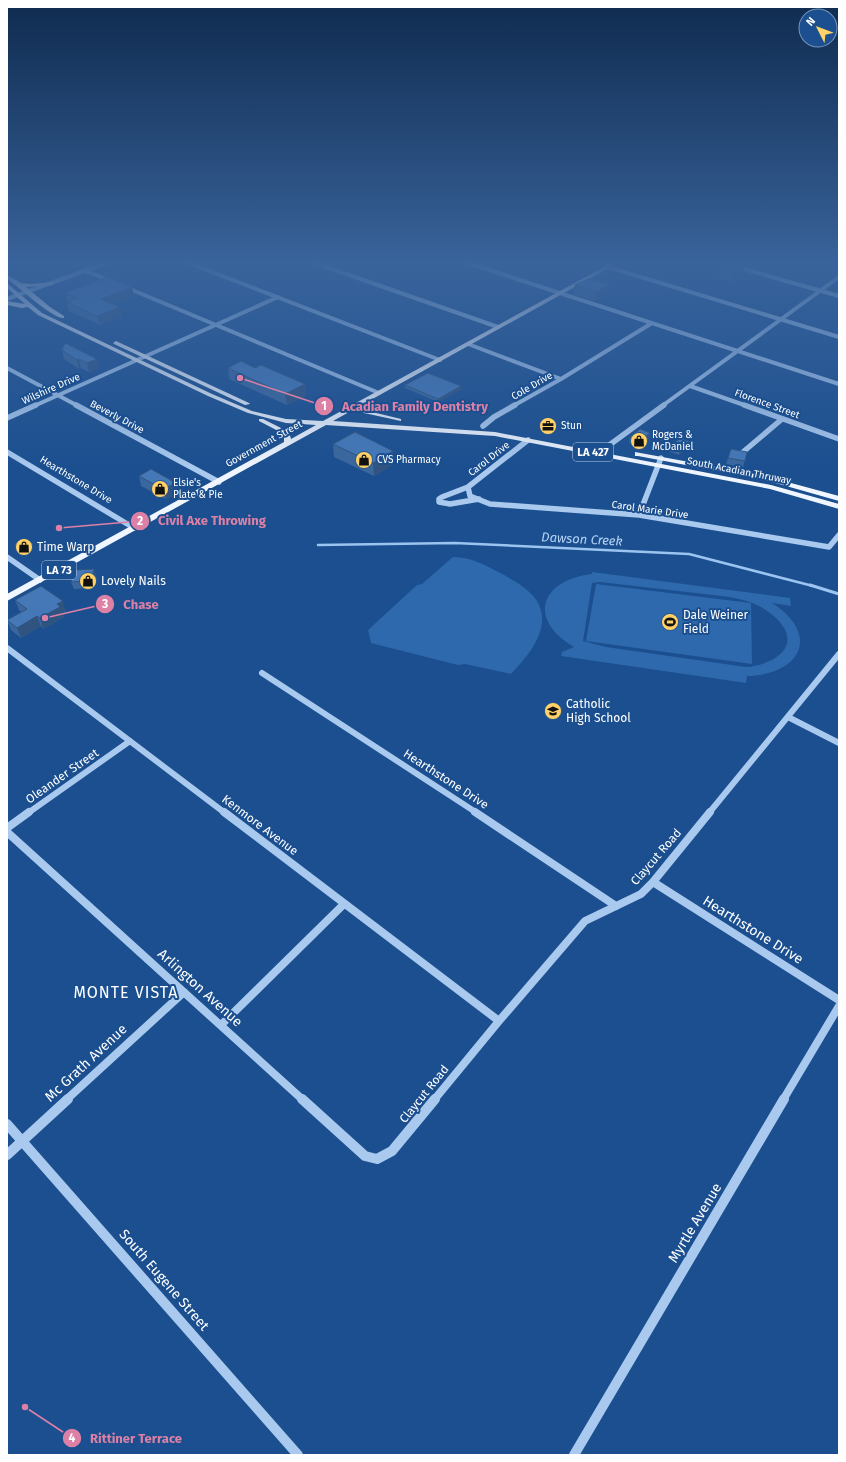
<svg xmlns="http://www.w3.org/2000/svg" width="846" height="1462" font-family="'Fira Sans',sans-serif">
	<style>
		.green { fill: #2e69ad; fill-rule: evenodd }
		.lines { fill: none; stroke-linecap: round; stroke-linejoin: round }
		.stream-far1 { stroke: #9cc4f0; stroke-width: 2.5 }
		.stream { stroke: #9cc4f0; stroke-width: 3 }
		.minor-far4 { stroke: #a9c9ee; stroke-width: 4 }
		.minor-far3 { stroke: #a9c9ee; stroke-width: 5.5 }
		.minor-far2 { stroke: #a9c9ee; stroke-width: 6 }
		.minor-far1 { stroke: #a9c9ee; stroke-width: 8 }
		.minor { stroke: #a9c9ee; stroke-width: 10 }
		.major { fill: #f0f6ff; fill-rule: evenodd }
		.wall { fill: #3a679d }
		.shaded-wall { fill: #305480 }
		.building { fill: #4478b7; stroke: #305480 }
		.labels { text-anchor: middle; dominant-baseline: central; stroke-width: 4; stroke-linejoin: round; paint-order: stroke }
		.far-street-label { font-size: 10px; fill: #fff; stroke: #1b4f8f }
		.far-poi-label { font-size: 10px; fill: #fff; stroke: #1b4f8f; text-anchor: start }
		.shield { fill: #1b4f8f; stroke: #bbcadd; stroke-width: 1 }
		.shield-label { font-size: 11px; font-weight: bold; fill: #fff }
		.poi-label { font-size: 12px; fill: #fff; stroke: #1b4f8f; text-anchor: start }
		.street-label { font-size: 12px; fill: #fff; stroke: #1b4f8f }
		.water-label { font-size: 13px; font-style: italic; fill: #b5d3f5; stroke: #1b4f8f }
		.near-street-label { font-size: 14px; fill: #fff; stroke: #1b4f8f }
		.near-neighbourhood-label { font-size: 16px; letter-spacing: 1px; fill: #fff; stroke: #1b4f8f }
		.leader { fill: none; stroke: #dd80a5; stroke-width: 1.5 }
		.callout-dot { fill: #dd80a5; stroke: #1b4f8f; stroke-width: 1.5 }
		.mark-label { font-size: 12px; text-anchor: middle; font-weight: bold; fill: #fff }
		.callout-label { font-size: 13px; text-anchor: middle; font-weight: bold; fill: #dd80a5; stroke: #1b4f8f; stroke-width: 4; stroke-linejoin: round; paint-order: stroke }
	</style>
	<rect width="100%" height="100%" fill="#1b4f8f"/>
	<path class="green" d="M453,557C472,557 487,566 504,575C516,582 529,589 537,601C553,628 528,656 511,674L465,664L458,665L371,643L368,630L417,585L422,584Z
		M592,572L790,598L791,606L772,603C822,635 800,675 747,676L746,683L561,656L562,652L574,647C527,620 540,580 592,574ZM600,582L730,597C746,600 762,605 775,617C805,645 775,665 746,667L606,647L583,641L592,583Z
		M596,584L751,603L752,664L586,641Z"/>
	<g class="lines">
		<path class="stream-far1" d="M318,545L455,543L689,554L813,586"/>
		<path class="stream" d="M810,585L839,594"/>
		<path class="minor-far4" d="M189,263L440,360
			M315,263L498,327
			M468,263L839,384
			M723,263L839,296
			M608,267L839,337
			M86,271L111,281
			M125,287L379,393
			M7,299L106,263
			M468,344L561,379
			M7,368L78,406
			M690,386L747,406
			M34,406L278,297
			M513,406L561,379L652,323
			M662,406L839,277"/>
		<path class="minor-far3" d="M76,405L219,482
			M744,405L839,439
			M7,418L36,405
			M483,426L494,417L515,405
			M528,440L468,487L470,496L490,504L639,515L829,547L839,535
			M7,452L134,528
			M743,452L782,419
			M609,455L608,446L664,405
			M468,487L442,497L439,499V502L450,504L479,499
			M639,515L661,458
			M7,557L40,580"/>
		<path class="minor-far2" d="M7,648L225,813
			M262,673L477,813
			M788,717L839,743
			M28,813L130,741
			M709,813L839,654"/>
		<path class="minor-far1" d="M224,812L499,1021
			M475,812L616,906
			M7,828L29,812
			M7,832L303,1100
			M653,882L839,1000
			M221,1025L344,904
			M66,1100L184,992
			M434,1100L499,1021L585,921L641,894L653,882L710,812
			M783,1100L839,1006"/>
		<path class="minor" d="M302,1099L365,1156L377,1159L392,1151L435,1099
			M7,1124L298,1455
			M7,1155L68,1099
			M574,1455L784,1099"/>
		<path class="major" d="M611,263H618L367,402L366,409L368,411L401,419V421L364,413L360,409V406L333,421L495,432L771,485L839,504V509L770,489L495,436L326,425L7,601V594L284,442V434L259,421V419H263L289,432L291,439L316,425L286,423L248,413L208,396L38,315L28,307L22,308L7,305V301L25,304L7,288V283L42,313L212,394L252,411L286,419L323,421Z
			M7,275L21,283L32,284L54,282L55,283L52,285L26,287L50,307L64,316V318C52,319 20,287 7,279Z
			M116,341L249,403L250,404L245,405L114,344L113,343Z
			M635,452L765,476L839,496V501L765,480L638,456H635Z"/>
	</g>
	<path class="wall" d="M727,263L743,273L731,281L719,278L721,267Z
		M575,285L607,294L595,301L574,294Z
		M132,287L134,296L112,304L122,316L100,325L69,311L67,302H69L68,301L65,293Z
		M62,350L97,359L99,368L89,372L81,368L79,369L64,359Z
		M228,368H255L305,384L306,395L287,405L229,379Z
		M405,385L461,389L438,402L405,388Z
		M650,433L648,439L639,447L629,443L630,437Z
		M690,442L688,448L679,455L670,452L671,445Z
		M333,444L393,451L394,464L374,476L334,457Z
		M747,452L743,467L726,464L728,458Z
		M139,476L178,493L166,499L141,486Z
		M94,569L96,575L94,588L74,589L71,582Z
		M15,600L66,611L62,613L64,617L43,629L41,626L21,638L11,630L7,620L21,612L19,610Z"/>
	<path class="shaded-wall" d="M744,263H746L743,273L731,281L733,270Z
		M609,285L607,294L595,301L596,292Z
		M132,287L134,296L103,308L101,299Z
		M120,307L122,316L100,325L97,316Z
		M79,359L81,368L79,369L77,360Z
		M97,359L99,368L89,372L87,363Z
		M305,384L306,395L287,405L285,394Z
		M461,386V389L438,402V399Z
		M650,433L648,439L639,447L640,441Z
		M690,442L688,448L679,455L680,449Z
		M393,451L394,464L374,476L373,463Z
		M176,483L178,493L166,499L163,489Z
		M94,569L96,575L94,588L91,581Z
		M63,601L66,611L62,613L64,617L43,629L40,618L57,604Z
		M37,616L41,626L21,638L17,628Z"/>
	<path class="building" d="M727,263H744L733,270L721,267Z
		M107,277L132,287L101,299L120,307L97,316L67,302L78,298L65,293Z
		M588,279L609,285L596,292L575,285Z
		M65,343L97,359L87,363L79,359L77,360L62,350Z
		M241,361L255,368L261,365L305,384L285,394L228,368Z
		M428,373L461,386L438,399L405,385Z
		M640,429L650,433L640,441L630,437Z
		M355,432L393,451L373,463L333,444Z
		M681,438L690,442L680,449L671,445Z
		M731,449L747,452L745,461L728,458Z
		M151,469L176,483L163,489L139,476Z
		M94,569L91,581L71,582L75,570Z
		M41,586L63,601L57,604L60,607L40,618L37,616L17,628L7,620L27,609L15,600Z"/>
	<linearGradient id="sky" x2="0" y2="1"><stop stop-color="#0f2b4f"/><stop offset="0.56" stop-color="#39639b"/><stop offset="1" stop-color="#39639b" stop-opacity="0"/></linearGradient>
	<rect width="846" height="468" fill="url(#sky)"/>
	<defs>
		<g id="office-disc" transform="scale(0.9)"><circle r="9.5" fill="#ffd166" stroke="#1b4f8f"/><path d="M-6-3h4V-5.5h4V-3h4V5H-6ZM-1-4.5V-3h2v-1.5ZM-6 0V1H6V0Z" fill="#111"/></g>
		<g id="shop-disc" transform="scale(0.9)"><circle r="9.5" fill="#ffd166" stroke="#1b4f8f"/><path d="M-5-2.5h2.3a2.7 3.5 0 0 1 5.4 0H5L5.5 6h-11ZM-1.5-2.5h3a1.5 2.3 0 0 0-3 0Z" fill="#111"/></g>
		<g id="stadium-disc" transform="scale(0.9)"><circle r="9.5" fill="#ffd166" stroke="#1b4f8f"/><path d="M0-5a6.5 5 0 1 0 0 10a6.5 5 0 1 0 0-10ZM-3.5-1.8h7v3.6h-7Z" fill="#111"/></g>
		<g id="school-disc" transform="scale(0.9)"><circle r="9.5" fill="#ffd166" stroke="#1b4f8f"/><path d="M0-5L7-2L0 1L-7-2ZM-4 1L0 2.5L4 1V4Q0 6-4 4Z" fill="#111"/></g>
	</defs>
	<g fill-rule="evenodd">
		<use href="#office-disc" x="548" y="426"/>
		<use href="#shop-disc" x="639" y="441"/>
		<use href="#shop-disc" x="364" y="460"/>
		<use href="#shop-disc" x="160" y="489"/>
		<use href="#shop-disc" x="24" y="547"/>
		<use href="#shop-disc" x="88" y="581"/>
		<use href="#stadium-disc" x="670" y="622"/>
		<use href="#school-disc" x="553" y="711"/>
	</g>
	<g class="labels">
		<g class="far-street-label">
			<text transform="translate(532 386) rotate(-30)">Cole Drive</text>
			<text transform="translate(51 389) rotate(-24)">Wilshire Drive</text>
			<text transform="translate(767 404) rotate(20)">Florence Street</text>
			<text transform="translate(117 417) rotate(28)">Beverly Drive</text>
			<text transform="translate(264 444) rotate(-29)">Government Street</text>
			<text transform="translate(489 459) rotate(-38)">Carol Drive</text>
			<text transform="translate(739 471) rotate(11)">South Acadian Thruway</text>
			<text transform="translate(76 480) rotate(31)">Hearthstone Drive</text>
			<text transform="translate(650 510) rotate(8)">Carol Marie Drive</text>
		</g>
		<g class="far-poi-label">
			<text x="561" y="426">Stun</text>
			<text x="652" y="435">Rogers &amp;<tspan x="652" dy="12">McDaniel</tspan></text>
			<text x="377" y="460">CVS Pharmacy</text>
			<text x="173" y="483">Elsie's<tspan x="173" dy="12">Plate &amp; Pie</tspan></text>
		</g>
		<g class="shield">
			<rect x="573" y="443" width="40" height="18" rx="3"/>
			<rect x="42" y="561" width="34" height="18" rx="3"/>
		</g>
		<g class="shield-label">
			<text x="593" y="452">LA 427</text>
			<text x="59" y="570">LA 73</text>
		</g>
		<g class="poi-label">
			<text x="37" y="547">Time Warp</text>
			<text x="101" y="581">Lovely Nails</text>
			<text x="683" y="615">Dale Weiner<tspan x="683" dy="14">Field</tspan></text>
			<text x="566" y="704">Catholic<tspan x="566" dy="14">High School</tspan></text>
		</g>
		<g class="street-label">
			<text transform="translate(62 776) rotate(-35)">Oleander Street</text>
			<text transform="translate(446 779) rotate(33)">Hearthstone Drive</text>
			<text transform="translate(260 825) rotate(37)">Kenmore Avenue</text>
			<text transform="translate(656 857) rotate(-49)">Claycut Road</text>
			<text transform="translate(424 1094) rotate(-51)">Claycut Road</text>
		</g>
		<g class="water-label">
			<text transform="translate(582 539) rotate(3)">Dawson Creek</text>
		</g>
		<g class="near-street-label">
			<text transform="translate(753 930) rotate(32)">Hearthstone Drive</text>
			<text transform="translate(200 988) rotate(42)">Arlington Avenue</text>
			<text transform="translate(86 1063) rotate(-43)">Mc Grath Avenue</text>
			<text transform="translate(695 1223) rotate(-59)">Myrtle Avenue</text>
			<text transform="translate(164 1280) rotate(49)">South Eugene Street</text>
		</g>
		<g class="near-neighbourhood-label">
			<text x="126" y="992">MONTE VISTA</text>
		</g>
	</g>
	<path class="leader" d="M240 378L324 406M59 528L140 521M45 618L105 604M25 1407L72 1438"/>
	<g class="callout-dot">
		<circle cx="240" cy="378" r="4"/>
		<circle cx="59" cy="528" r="4"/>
		<circle cx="45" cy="618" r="4"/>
		<circle cx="25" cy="1407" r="4"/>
		<circle cx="324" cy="406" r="10"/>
		<circle cx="140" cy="521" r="10"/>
		<circle cx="105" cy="604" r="10"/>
		<circle cx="72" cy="1438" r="10"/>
	</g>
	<g class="mark-label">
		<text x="324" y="410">1</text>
		<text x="140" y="525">2</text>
		<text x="105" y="608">3</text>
		<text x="72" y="1442">4</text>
	</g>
	<g class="callout-label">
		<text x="415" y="411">Acadian Family Dentistry</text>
		<text x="212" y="525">Civil Axe Throwing</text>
		<text x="141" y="609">Chase</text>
		<text x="136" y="1443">Rittiner Terrace</text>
	</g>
	<rect width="846" height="1462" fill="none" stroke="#ffffff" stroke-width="16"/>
	<g transform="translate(818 28) rotate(312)"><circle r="19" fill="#1b4f8f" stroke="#7695bc"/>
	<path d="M0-3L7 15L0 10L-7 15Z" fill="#ffd166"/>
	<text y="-6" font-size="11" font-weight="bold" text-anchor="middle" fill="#ffffff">N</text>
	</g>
</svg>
